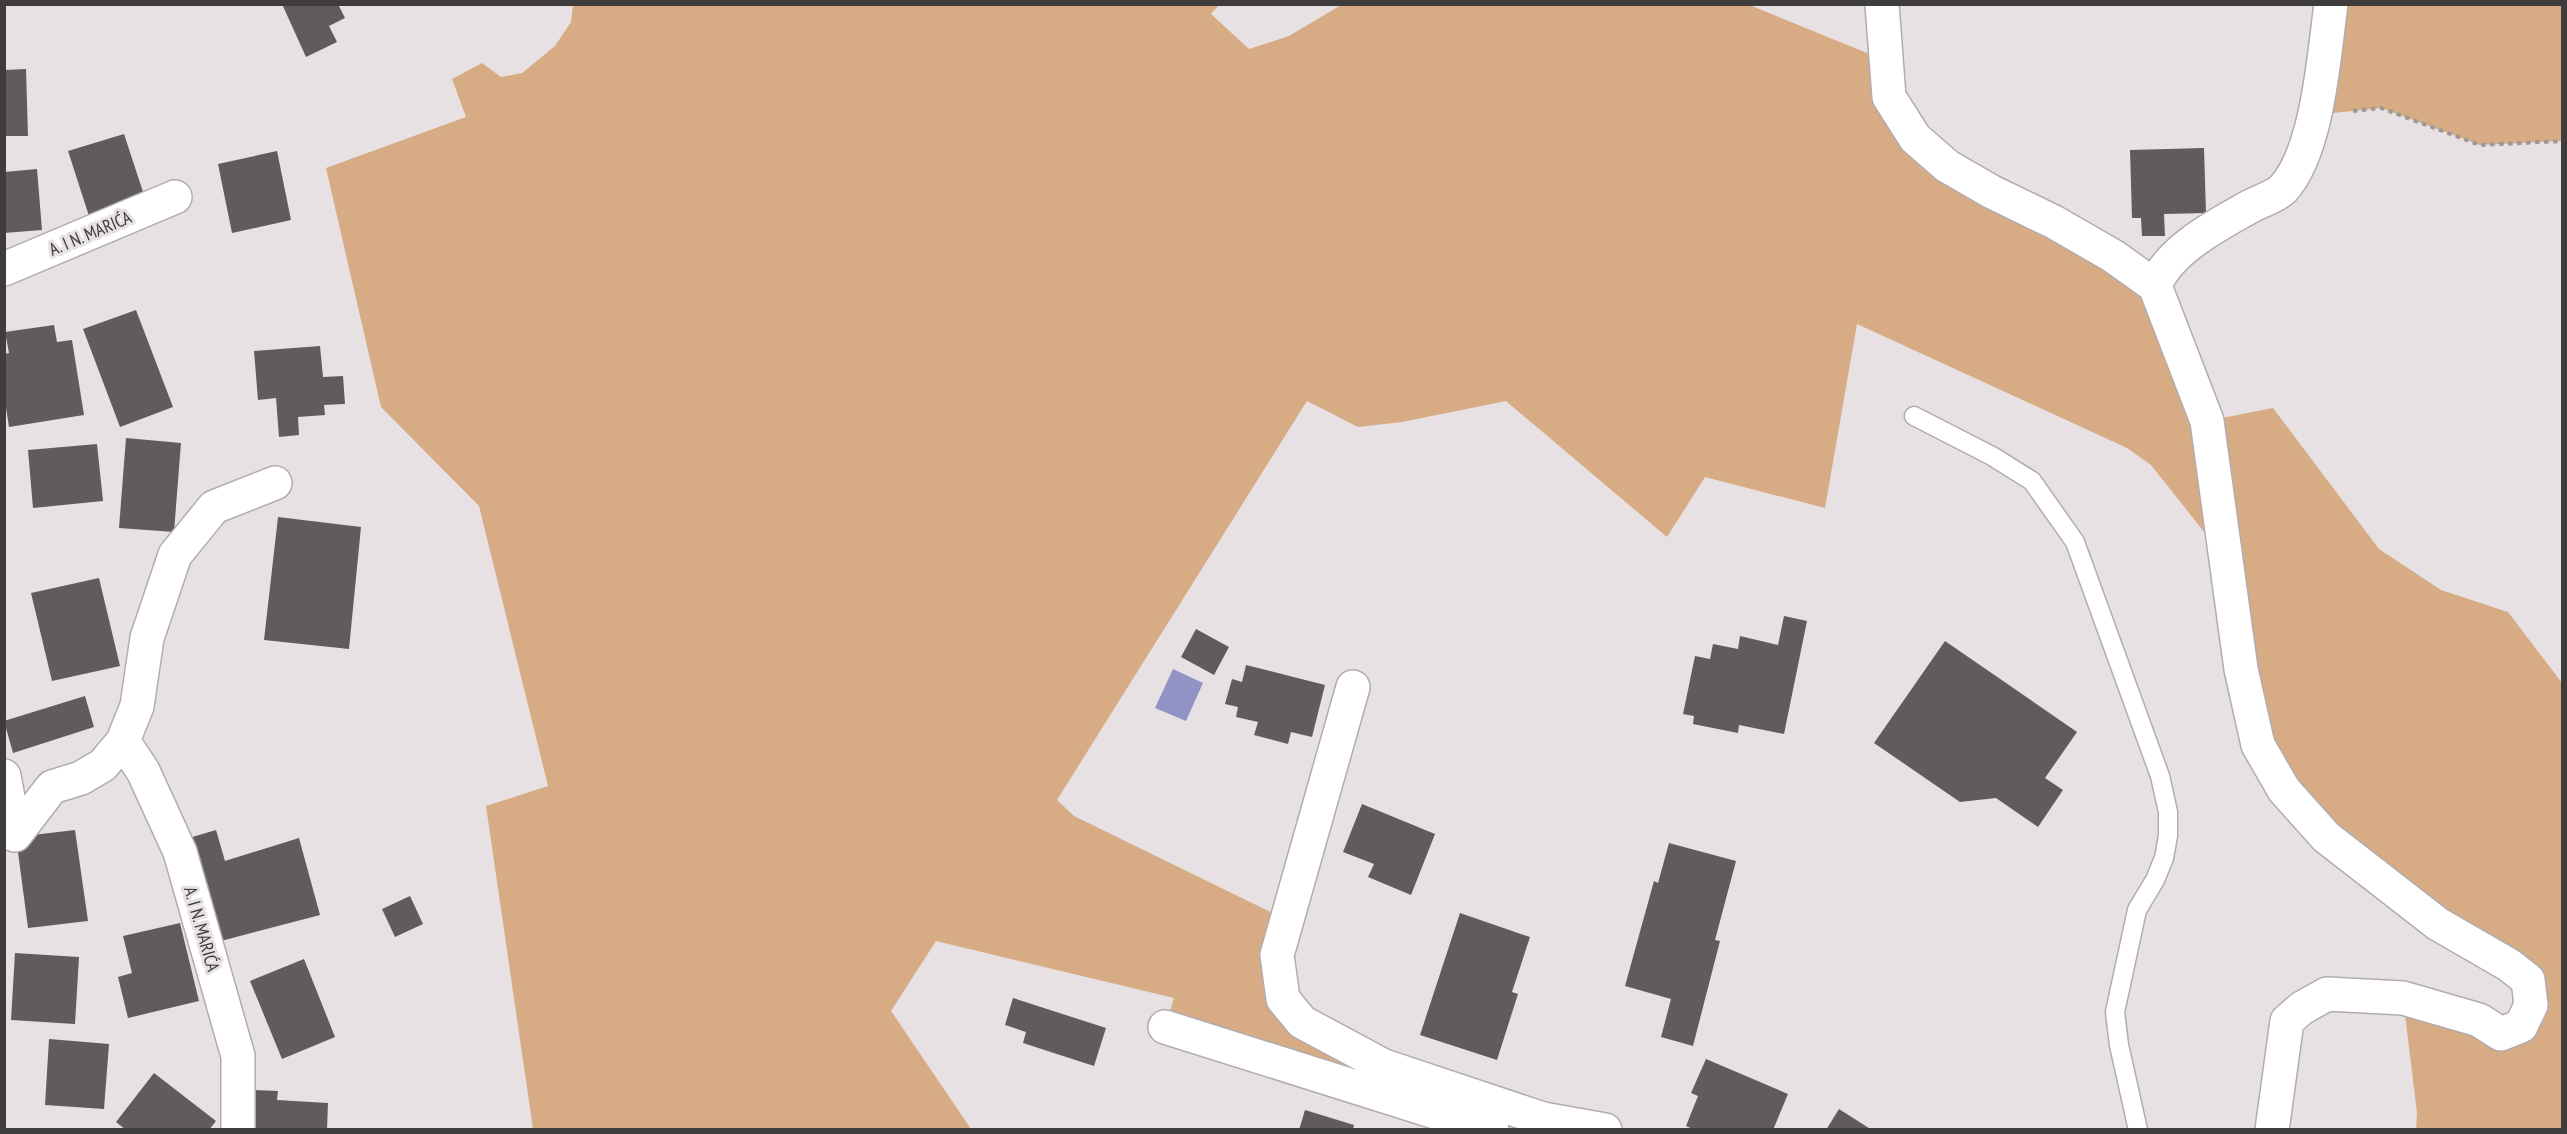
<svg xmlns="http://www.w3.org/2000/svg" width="2567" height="1134" font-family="'PT Sans Narrow',sans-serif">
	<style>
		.green { fill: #d7ac85 }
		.water { fill: #9293c5 }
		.building { fill: #615c5b }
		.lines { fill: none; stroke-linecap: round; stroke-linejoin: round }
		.service-casing { stroke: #b2acae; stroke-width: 21 }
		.minor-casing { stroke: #b2acae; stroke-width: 36 }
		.path { stroke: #9c9899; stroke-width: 4; stroke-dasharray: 4.5 4.5; stroke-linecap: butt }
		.service { stroke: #fff; stroke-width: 18 }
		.minor { stroke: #fff; stroke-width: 33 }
		.labels { text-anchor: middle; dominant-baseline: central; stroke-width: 6; stroke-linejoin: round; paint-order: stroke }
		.street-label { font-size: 18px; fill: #3e3c3d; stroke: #e7e1e3 }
	</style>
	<rect width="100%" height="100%" fill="#e7e1e3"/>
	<path class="green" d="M1747,4L1867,53L1886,49L1915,138L2155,286L2207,421L2273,408L2379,549L2441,590L2508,612L2562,683V1129H2416L2417,1113L2403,998L2501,1034L2531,1005L2284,790L2224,557L2151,465L2127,448L1857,324L1825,508L1705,477L1667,537L1506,401L1402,422L1358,427L1307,401L1057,800L1074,816L1287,920L1283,999L1384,1066L1368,1091L1165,1027L1174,998L936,941L891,1011L971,1129H533L486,806L548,786L479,506L381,407L326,168L466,117L452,79L482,63L501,77L522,73L555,46L571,22L573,5H1219L1211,14L1249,49L1289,36L1341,5Z
		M2331,5H2562V141L2480,145L2381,108L2314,115Z"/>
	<path class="water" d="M1173,669L1203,683L1186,721L1155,708Z"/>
	<path class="building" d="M282,4H338L345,18L329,26L337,42L306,57Z
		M26,69L28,136H4V70Z
		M124,134L145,198L89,216L68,151Z
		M2204,148L2206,213L2164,214L2165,236H2142L2141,218H2132L2130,150Z
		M277,151L291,220L232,233L218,164Z
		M37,169L42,230L4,233V172Z
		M136,310L173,407L120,427L83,329Z
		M54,325L57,342L72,340L84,415L9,427L4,395V354L9,353L5,332Z
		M320,346L323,377L343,376L345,404L324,405L325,415L298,417L299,435L279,437L276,398L258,400L254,351Z
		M126,438L181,443L174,532L119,528Z
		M97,444L103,501L33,508L28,450Z
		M278,517L361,527L349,649L264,640Z
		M99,578L120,666L52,681L31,593Z
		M1784,616L1807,621L1784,734L1739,725L1738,733L1693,724L1694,716L1683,714L1695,656L1710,659L1713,644L1738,649L1740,636L1778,645Z
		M1196,629L1229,647L1214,675L1181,657Z
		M1945,641L2077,732L2045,778L2063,790L2038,827L1996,798L1960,802L1874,743Z
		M1246,665L1325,685L1312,737L1291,732L1288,744L1254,735L1258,722L1236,717L1238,707L1225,704L1232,679L1242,682Z
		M85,696L94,727L13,753L4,721Z
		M1362,804L1435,834L1411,895L1368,877L1374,864L1343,852Z
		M75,830L88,921L28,928L16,837Z
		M216,830L225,861L299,838L320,915L221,941L189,838Z
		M1669,843L1736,861L1715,940L1720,941L1693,1046L1661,1037L1671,999L1625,986L1654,881L1658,883Z
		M410,896L423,924L395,937L382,909Z
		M1460,913L1530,937L1512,992L1518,994L1497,1060L1420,1035Z
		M180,923L199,1001L128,1018L118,977L132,973L123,936Z
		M15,953L79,957L75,1024L11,1020Z
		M304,959L335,1037L282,1059L250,981Z
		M1013,998L1106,1028L1094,1066L1023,1043L1026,1032L1005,1025Z
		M49,1039L109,1044L104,1109L45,1105Z
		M1706,1059L1788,1094L1773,1130H1695L1686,1126L1698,1096L1691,1093Z
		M154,1073L216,1121L209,1130H126L116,1122Z
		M252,1090L278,1091L277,1100L328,1103L327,1130H250Z
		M1839,1109L1872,1130H1826Z
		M1305,1110L1354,1125L1353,1130H1299Z"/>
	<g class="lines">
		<g class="service-casing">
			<path id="service" d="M1914,416L1992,456L2032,481L2075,542L2160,776L2168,812V836L2164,858L2155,880L2137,910L2115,1012L2119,1045L2138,1130"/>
		</g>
		<g class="minor-casing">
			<path id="minor" d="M1882,4L1889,97L1915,138L1947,166L1992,192L2054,222L2113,256L2155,286L2207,421L2241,669L2258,745L2284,790L2326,837L2438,924L2509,965L2528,980L2531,1005L2521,1026L2501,1034L2479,1020L2403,998L2327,994L2302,1008L2287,1021L2272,1130
				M4,269L175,197
				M2155,286C2168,250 2219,224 2251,206C2261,201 2276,196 2283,189C2318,151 2324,55 2331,4
				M1353,687L1277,955L1283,999L1302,1022L1384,1066L1543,1119L1605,1130
				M123,741L143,771L180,852L238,1056V1130
				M4,776L15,835
				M4,831L15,835L52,787L81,778L103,765L123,741L137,706L147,638L175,555L214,507L275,483
				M1165,1027L1492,1130"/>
		</g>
		<path class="path" d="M2353,111L2381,108L2480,145L2562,141"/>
		<use href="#service" class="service"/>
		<use href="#minor" class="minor"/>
	</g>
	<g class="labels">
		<g class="street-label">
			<text transform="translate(90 233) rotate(-23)">A. I N. MARIĆA</text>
			<text transform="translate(202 929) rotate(74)">A. I N. MARIĆA</text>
		</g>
	</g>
	<rect width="2567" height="1134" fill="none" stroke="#3e3c3d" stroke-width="12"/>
</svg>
